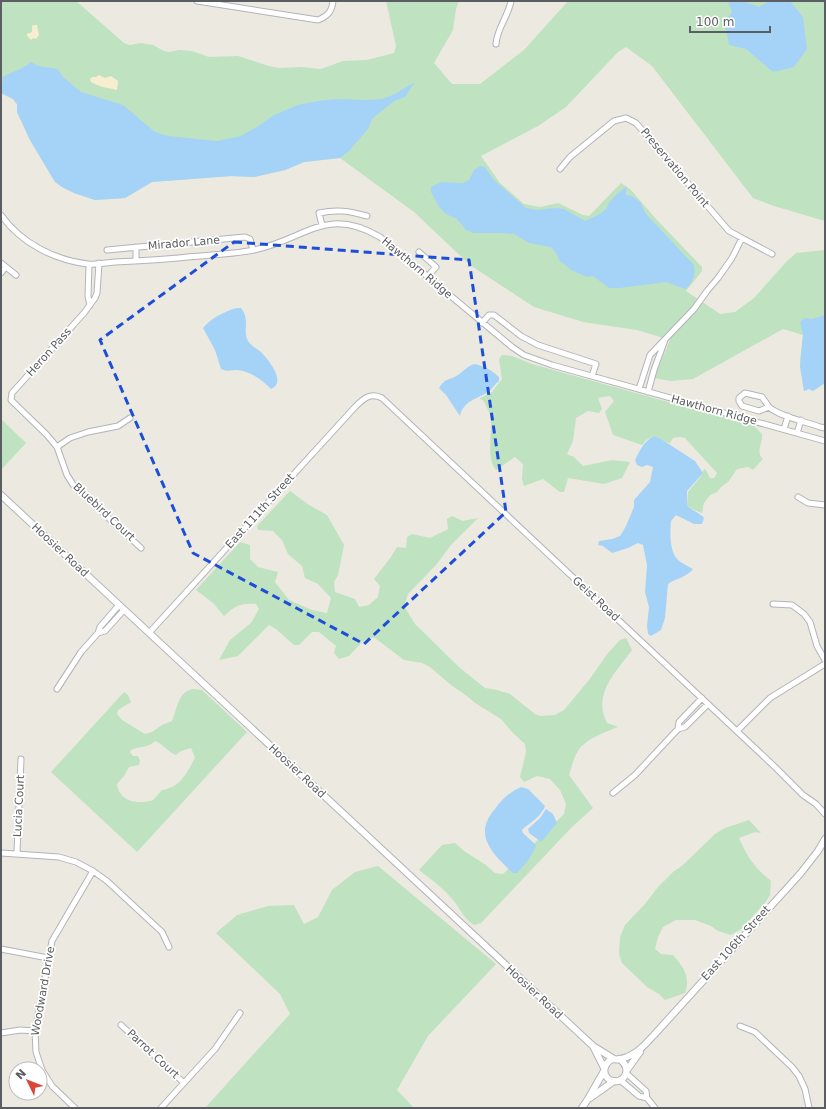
<svg xmlns="http://www.w3.org/2000/svg" width="826" height="1109" font-family="'DejaVu Sans',sans-serif">
	<style>
		.green { fill: #bfe2c0; fill-rule: evenodd }
		.sand { fill: #f7eed1 }
		.water { fill: #a5d3f8 }
		.lines { fill: none; stroke-linecap: round; stroke-linejoin: round }
		.minor-casing { stroke: #b2b4b8; stroke-width: 7 }
		.tertiary-casing { stroke: #b2b4b8; stroke-width: 8 }
		.minor { stroke: #fff; stroke-width: 5 }
		.tertiary { stroke: #fff; stroke-width: 6 }
		.marked { fill: none; stroke: #1d4ed8; stroke-width: 3; stroke-dasharray: 8 5; stroke-linejoin: round }
		.labels { text-anchor: middle; dominant-baseline: central; stroke-width: 3.5; stroke-linejoin: round; paint-order: stroke }
		.street-label { font-size: 11px; fill: #5a5d61; stroke: #fff }
	</style>
	<rect width="100%" height="100%" fill="#ece9e1"/>
	<path class="green" d="M1,1H76L124,43L130,45L141,43L153,45L164,51L169,52L179,50L192,51L209,57L238,56L269,66L279,68L301,67L321,69L343,61L367,60L394,53L396,46L386,1H459L456,9L453,30L434,63L452,84H480L524,50L568,1H825V221L774,206L753,198L652,66L626,47L618,52L566,107L538,126L481,156L500,183L524,204L540,207L558,203L583,215L589,216L621,183L631,190L656,219L702,267V271L686,291L720,314L735,312L754,298L787,261L796,253L825,250V383L813,391L809,389L804,391L800,360L803,335L783,329L693,379L671,381L654,378L670,340L637,330L583,322L534,307L470,265L414,212L340,158L304,162L285,170L254,177L231,176L152,182L125,198L95,200L74,193L62,187L55,182L30,140L17,112V104L13,99L1,93Z
		M502,355L512,356L532,364L754,426L762,434C763,443 755,452 763,459L753,470L748,467L737,469L728,482L721,487L717,492L710,495L704,503L702,513L692,509L687,505L688,492L701,476L704,469L706,470L710,478H714L717,473L685,438L680,437L673,438L670,443H668L654,436L646,440L642,445L613,435L605,412L614,401L610,396L598,398L602,409L599,413L588,411L576,418L573,441L567,454L574,457L583,466L612,460L630,462L622,478L604,484L568,478L564,492H560L543,479L524,486L522,479L523,464L515,457L496,470C486,458 492,435 491,421C491,414 486,406 483,400L479,399L492,392L502,379L499,359Z
		M1,419L26,443L1,470Z
		M290,491L309,505L327,515L344,545L338,575L334,582L335,592L355,599L359,607L369,605L378,597L380,586L374,579L391,557L397,547L406,548L407,537L412,534L430,538L448,529L447,519L452,516L463,521L478,518L451,545L436,565L408,594L404,606L415,624L460,668L485,688L497,690L510,694L535,714L540,716L555,715L564,710L589,680L608,653L620,640L626,638L632,650C616,672 592,694 607,723L618,727C606,732 592,736 582,746C575,752 572,766 569,775L593,808L572,827L481,923L474,925C464,919 461,910 454,901C444,889 432,880 419,870L442,845L455,843L464,851L486,865L495,873L503,874L564,814L566,804L560,790L550,779L537,776L524,782L520,777L526,752L525,744L512,732L501,719L475,703L467,696L451,685L430,667L422,663L404,660L375,638H369L363,641L349,656L339,659L334,653L336,646L319,632H312L299,645H294L276,629L269,625L238,656L219,660L230,640L251,623L259,609L256,604C241,603 236,605 224,616L213,603L196,590L240,542L250,545V559L258,567L278,572L275,582L289,600L312,610L327,613L331,598L318,584L305,578L302,566L288,554L282,540L273,531L258,530L257,526Z
		M193,689L202,690L247,732L137,852L51,772L124,692L128,695L131,702L118,710L117,714L122,720L145,734L152,732L162,725L172,721C177,710 178,691 193,689ZM155,741C163,744 168,752 176,755L181,751L191,748L194,755L195,758C186,774 181,787 162,790L153,800C139,805 119,802 117,784L124,776L129,767L139,765L140,761L138,756H133L130,752L131,750C139,746 149,748 155,741Z
		M749,820L761,833L755,832L739,838C747,857 755,868 771,881L770,895L765,903L741,929L731,935L718,931L711,926L695,920H676L663,927L658,937L655,949L661,954L673,955C683,966 691,978 685,993L665,1000L659,994L647,987L622,963L619,954L620,937L625,925L645,904L658,887L673,872L683,865L715,834L725,828Z
		M378,866L496,964L428,1036L397,1090L414,1108H205L290,1014L280,994L216,933L237,915L268,906L294,905L304,924L318,917L332,890L355,872Z"/>
	<path class="sand" d="M34,25H37L39,35L36,39L33,38L31,40L27,36V34L32,32V26Z
		M99,75L105,78L111,76L118,81L117,90C109,88 99,87 91,82L90,79L92,77H96Z"/>
	<path class="water" d="M728,1H743L759,7L770,1H790L803,17L807,49L794,67L773,72L746,49L729,45L725,23L732,12Z
		M31,62L38,66L58,69L62,76L81,92L123,105L155,132L168,136L217,141L241,136L260,125L274,115L298,105L318,101L337,99L366,100L382,99L395,94L415,82L405,97L394,101L372,119L368,129L349,151L340,158L304,162L285,170L254,177L231,176L152,182L125,198L95,200L74,193L62,187L55,182L30,140L17,112V104L13,99L1,93L3,77C13,71 21,70 31,62Z
		M480,166L485,167L493,179L526,208L536,210L555,208L564,209L585,221L600,214L606,209L609,203L615,196L627,186L626,191V195L632,196L640,202L646,214L694,265C695,275 694,282 685,289L666,282L620,288H609L593,276L587,277L571,270L559,260L556,253L551,247L529,243L514,234L502,233H474L466,230L457,219L446,214L439,207L431,192V187L441,182L463,183L469,180L474,170Z
		M236,308H241C251,321 242,330 248,341C251,346 258,349 262,353C269,361 287,382 271,389C262,380 250,371 237,370C231,370 227,372 221,369L215,350L203,328C211,318 224,312 236,308Z
		M825,315V383L813,391L809,389L804,391L800,367L803,335L800,322L805,318L812,319Z
		M474,364C485,366 491,370 499,377V381C495,384 492,389 488,392C477,399 463,401 460,416L446,395L439,388C446,377 449,381 458,375C464,371 466,367 474,364Z
		M654,436L661,439L695,461L703,473L687,491V505C692,511 699,512 704,518L702,524H694L676,515L671,521C670,532 669,553 679,561C683,564 688,566 693,569C686,578 676,578 668,584L665,618L661,630L651,636L648,634L647,626L649,607L645,592L647,565L643,545L638,543L628,548L612,553L603,546L598,545L599,541L612,539L620,536L626,526L634,507V500L650,482L653,467L647,465L642,467L637,465L635,460C641,449 642,443 654,436Z
		M521,787L528,789L545,806C542,816 529,823 522,830L523,833L536,845C533,856 525,864 517,873H513C493,854 472,835 495,809C502,799 510,792 521,787Z
		M546,809L553,814L557,823L542,841H540L529,833L528,829L540,818Z"/>
	<g class="lines">
		<g class="minor-casing">
			<path id="minor" d="M197,1L318,20C328,16 332,11 333,1
				M496,44C497,28 508,17 511,1
				M560,169L570,157L614,121L626,118L636,123L729,231L772,254
				M1,215C21,243 54,260 88,264C96,265 106,263 115,262C136,261 157,260 178,258C203,255 229,255 254,250C305,240 325,205 380,237L512,347L524,355L552,365L825,441
				M322,225L319,213C338,209 348,211 367,216
				M136,247V261
				M107,250L245,237L250,239L253,250
				M419,252L436,267L427,277
				M1,263L16,275
				M99,263L97,293L95,298L84,313L12,393L11,400L47,435L57,447L67,475L74,486L141,548
				M89,265L88,296L90,305
				M1,273L6,267
				M482,323L489,315H494L521,336L538,345L596,364L592,376
				M639,389L650,355L694,309L707,291L718,278L732,258L742,238
				M648,392L654,370L665,340
				M745,393L762,397L769,407L759,411L742,406L739,401V398Z
				M769,407C778,416 807,422 820,427L825,428
				M784,429L788,416
				M797,433L801,420
				M57,447L70,438L88,432L118,426L130,418
				M798,497L808,503L825,505
				M773,604L792,605L804,614L810,622L817,646L825,660
				M98,633L100,627L119,605
				M149,633L355,407C363,399 370,392 382,398L775,767L803,795L816,804L825,814
				M57,689L81,652L98,633L105,631L124,610
				M678,729L685,727L708,704
				M737,731L770,698L825,664
				M613,793L635,775L678,729L679,722L702,698
				M1,853L59,857L76,862L93,871L107,881L162,932L169,947
				M17,853L21,759
				M1,949L48,958
				M121,1025L184,1083
				M740,1026L755,1032L792,1067L799,1076L805,1089L809,1108
				M1,1033L20,1030L35,1031
				M620,1080L639,1096L647,1098L646,1091L626,1073
				M647,1098L655,1108
				M75,1108L52,1086L42,1070L36,1052L35,1031L52,941L93,871
				M161,1108L215,1049L240,1013"/>
		</g>
		<g class="tertiary-casing">
			<path id="tertiary" d="M1,495L593,1046L614,1059
				M594,1048L604,1068
				M619,1059C626,1063 629,1071 624,1077C620,1083 610,1083 606,1076C602,1070 606,1061 613,1059C615,1059 617,1060 619,1059C623,1059 630,1056 633,1054C641,1050 648,1041 654,1035L800,874L818,851L825,839
				M627,1070L640,1052
				M590,1098L614,1081
				M582,1108L588,1099L604,1071"/>
		</g>
		<use href="#minor" class="minor"/>
		<use href="#tertiary" class="tertiary"/>
	</g>
	<path class="marked" d="M234,242L469,260L506,512L364,644L193,553L100,340Z"/>
	<g class="labels">
		<g class="street-label">
			<text transform="translate(675 168) rotate(50)">Preservation Point</text>
			<text transform="translate(184 243) rotate(-5)">Mirador Lane</text>
			<text transform="translate(417 268) rotate(40)">Hawthorn Ridge</text>
			<text transform="translate(49 352) rotate(-48)">Heron Pass</text>
			<text transform="translate(714 410) rotate(15)">Hawthorn Ridge</text>
			<text transform="translate(260 511) rotate(-48)">East 111th Street</text>
			<text transform="translate(104 512) rotate(43)">Bluebird Court</text>
			<text transform="translate(60 550) rotate(43)">Hoosier Road</text>
			<text transform="translate(596 599) rotate(43)">Geist Road</text>
			<text transform="translate(297 771) rotate(43)">Hoosier Road</text>
			<text transform="translate(19 806) rotate(-87)">Lucia Court</text>
			<text transform="translate(736 943) rotate(-48)">East 106th Street</text>
			<text transform="translate(43 991) rotate(-80)">Woodward Drive</text>
			<text transform="translate(534 992) rotate(43)">Hoosier Road</text>
			<text transform="translate(153 1054) rotate(43)">Parrot Court</text>
		</g>
	</g>
	<rect width="826" height="1109" fill="none" stroke="#5a5d61" stroke-width="4"/>
	<g transform="translate(28 1081) rotate(313)"><circle r="19" fill="#ffffff" stroke="#bdbec0"/>
	<path d="M0-3L7 15L0 10L-7 15Z" fill="#db4638"/>
	<text y="-6" font-size="11" font-weight="bold" text-anchor="middle" fill="#5a5d61">N</text>
	</g>
	<path d="M690 26v6h80v-6" fill="none" stroke="#5a5d61" stroke-width="2"/>
	<text x="696" y="26" font-size="12" fill="#5a5d61" stroke="#ffffff" stroke-width="3" paint-order="stroke">100 m</text>
</svg>
